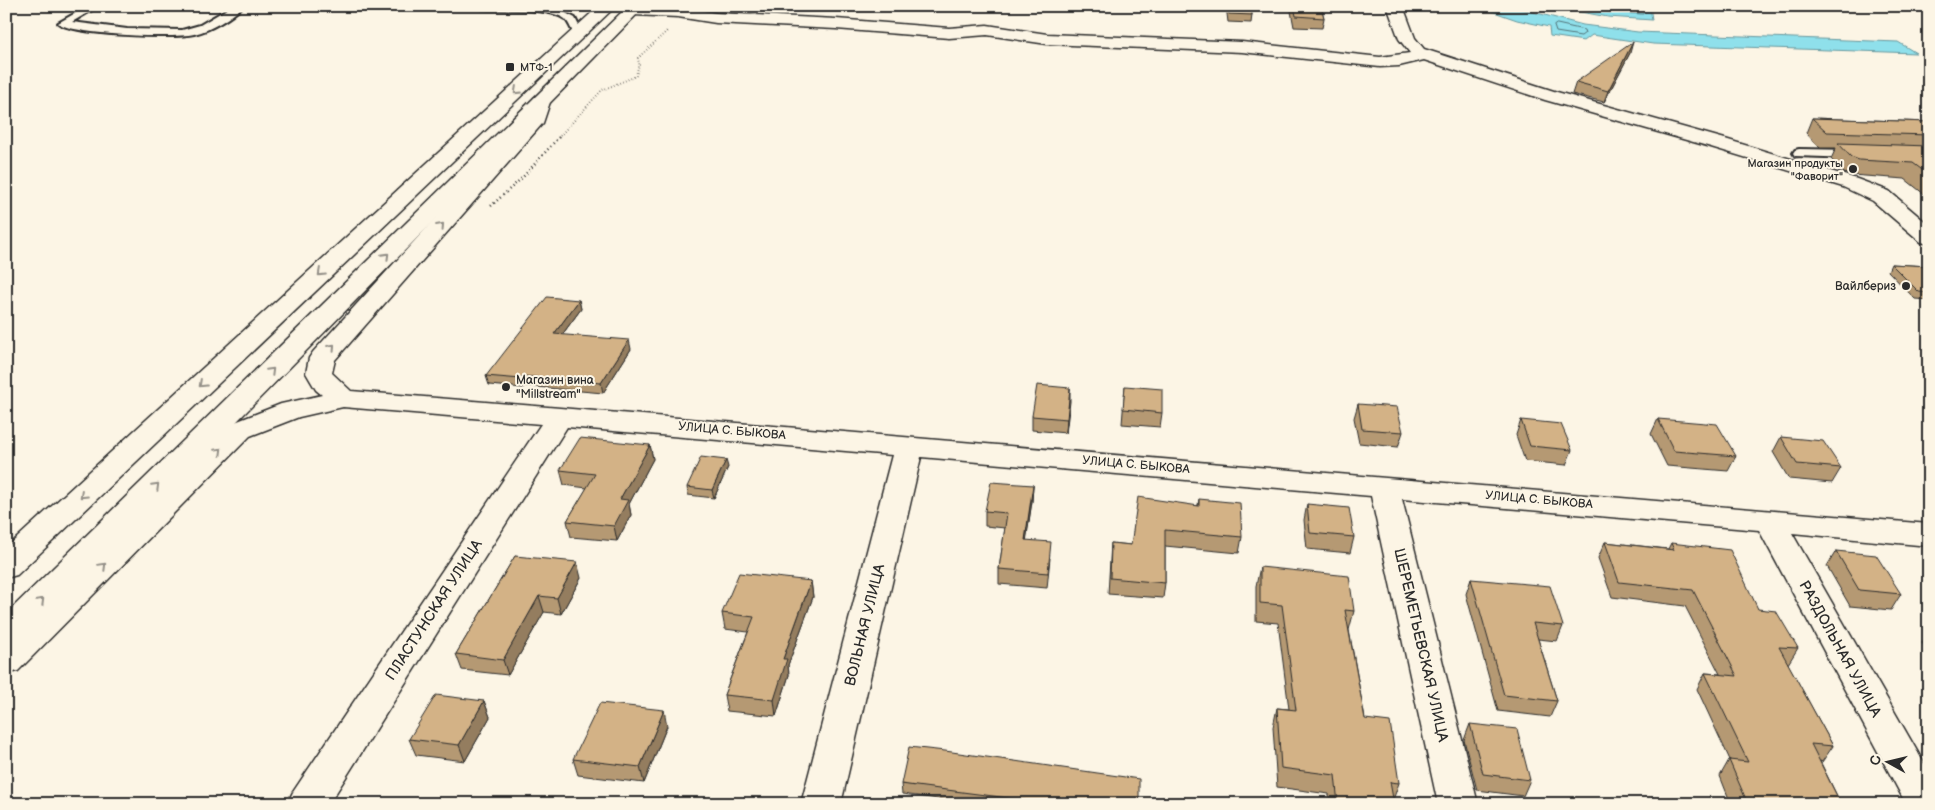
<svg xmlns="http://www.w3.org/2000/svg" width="1935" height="810" font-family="'Balsamiq Sans',sans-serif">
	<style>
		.water { fill: #8fe0eb; stroke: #67989e }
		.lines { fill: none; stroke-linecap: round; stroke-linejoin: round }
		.shore { stroke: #537378; stroke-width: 1 }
		.service-casing { stroke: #2b2b2b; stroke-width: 4 }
		.minor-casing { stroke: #2b2b2b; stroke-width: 3 }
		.primary-casing { stroke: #2b2b2b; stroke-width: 3 }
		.path-far1 { stroke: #2b2b2b; stroke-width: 2; stroke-dasharray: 0.5 2.5; stroke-linecap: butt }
		.path { stroke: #2b2b2b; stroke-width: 2.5; stroke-dasharray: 1 3; stroke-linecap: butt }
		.service { fill: #fcf5e5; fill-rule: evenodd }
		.minor { fill: #fcf5e5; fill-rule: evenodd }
		.primary { fill: #fcf5e5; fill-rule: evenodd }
		.wall { fill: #b59973; stroke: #2b2b2b }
		.shaded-wall { fill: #947d5e; stroke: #2b2b2b }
		.building { fill: #d3b286; stroke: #2b2b2b }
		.oneway { stroke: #949088 }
		.poi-dot { fill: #2b2b2b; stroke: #fcf5e5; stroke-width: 2 }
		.labels { text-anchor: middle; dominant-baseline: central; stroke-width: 4; stroke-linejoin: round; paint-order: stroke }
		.far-poi-label { font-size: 11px; fill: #2b2b2b; stroke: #fcf5e5; text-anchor: start }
		.poi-label { font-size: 12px; fill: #2b2b2b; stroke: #fcf5e5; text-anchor: end }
		.street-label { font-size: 12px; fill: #2b2b2b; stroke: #fcf5e5 }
		.near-street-label { font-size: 15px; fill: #2b2b2b; stroke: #fcf5e5 }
	</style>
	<rect width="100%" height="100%" fill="#fcf5e5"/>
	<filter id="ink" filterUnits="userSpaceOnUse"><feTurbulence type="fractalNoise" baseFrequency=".02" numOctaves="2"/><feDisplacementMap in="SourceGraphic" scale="10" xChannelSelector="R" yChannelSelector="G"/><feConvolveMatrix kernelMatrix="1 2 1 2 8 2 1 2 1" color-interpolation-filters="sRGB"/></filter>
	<g filter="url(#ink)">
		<path class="water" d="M1477,6H1510L1583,25L1638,32L1898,42L1916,53L1653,44L1592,35L1584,41L1550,36L1549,27L1517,20Z
			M1548,6H1650L1652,20L1608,17Z"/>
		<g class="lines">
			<path class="shore" d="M1576,6L1609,12L1643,14L1645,6
				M1557,24L1584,30L1585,33L1581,36L1556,32L1554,26Z"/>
			<g class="service-casing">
				<path id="service" d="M88,6H99L72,22L127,29L182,30L200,25L232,6H243C231,18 211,30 194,34C174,39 72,35 58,23Z
					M478,6H577L573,9L560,10L575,18L583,34L581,36H575C571,30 570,24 565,19C548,7 503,10 482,9Z
					M1799,149L1854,150L1860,154L1854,158L1795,156L1793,153L1795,150Z"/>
			</g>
			<g class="minor-casing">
				<path id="minor" d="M629,6L678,7L716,13L836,19L949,28L987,25L1047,34L1242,42L1380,57L1410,53L1399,39L1387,6H1403L1415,38L1424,49L1557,92L1725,139L1857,179L1889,191L1929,225V244L1921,242L1873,201L1843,187L1711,147L1545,100L1424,60L1399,66L1380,67L1242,52L1047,44L987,35L949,38L836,29L716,23L678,17L633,15L627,13L625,10Z
					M541,96L548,98L550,102L543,123L335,360L332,373L351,391L560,408L1929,524V546L1792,533L1929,772V804H1906L1759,530L1402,499L1478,804H1438L1371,496L921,457L841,804H801L892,455L567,427L329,804H287L293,792L541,424L343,407L299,417L250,436L18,671L6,674V639L230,424L281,404L322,395L316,390L306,373L309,358L313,352L527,118L534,98Z"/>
			</g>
			<g class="primary-casing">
				<path id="primary" d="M599,6H616L17,575L6,578V548Z
					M628,6H645L18,644L6,648V614Z"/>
			</g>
			<path class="path-far1" d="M558,138L602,90L636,76L639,64L638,58L667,31"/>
			<path class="path" d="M491,206L522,178L559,137"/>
			<use href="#service" class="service"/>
			<use href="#minor" class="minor"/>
			<use href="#primary" class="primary"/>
		</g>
		<path class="wall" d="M1225,6H1251L1252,15L1251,23L1228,22L1226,6Z
			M1290,6H1321L1324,18L1322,28L1294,27Z
			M1630,53L1604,102L1572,94L1576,82Z
			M1812,118L1929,122V198L1905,179L1852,175L1844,173L1831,159L1836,148H1820L1806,133Z
			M1891,264L1929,266V300L1915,299L1888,271Z
			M579,300L581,309L562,335L631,349L603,393L525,386L523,388L489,385L486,376Z
			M1125,386L1162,413L1160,427L1122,424Z
			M1070,388L1066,433L1032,430V416Z
			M1358,404L1403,432L1398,447L1359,443L1354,418Z
			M1658,419L1736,456L1728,471L1667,466L1651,434Z
			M1521,420L1572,450L1566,465L1525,461L1516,435Z
			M1781,437L1841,468L1832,483L1789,479L1773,452Z
			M650,445L653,459L629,504L631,515L617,541L571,537L567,521L587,488L564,485L560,470Z
			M728,467L714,498L688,495L687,487Z
			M1033,485L1032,501L1026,540L1050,558L1047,588L999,584V569L1005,528L985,526V511Z
			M1199,499L1242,537L1239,553L1165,546V583L1163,598L1108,594L1111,543L1131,545L1198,505Z
			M1307,504L1354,537L1350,553L1307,549L1304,520Z
			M1605,542L1668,549L1671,543L1758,609L1798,648L1788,664L1833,746L1822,762L1820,761L1841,804H1731L1720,776L1729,760H1730L1697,689L1705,673L1720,674L1685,606L1612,597L1598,558Z
			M1836,551L1901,594L1891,610L1850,606L1827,566Z
			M515,556L581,578L561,614L544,612L508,675L462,670L456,654Z
			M1260,567L1354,611L1349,630L1365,719L1399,783L1393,800L1394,804H1330L1329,794L1277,787L1273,727L1277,708L1289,709L1278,623L1256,621V586Z
			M1471,579L1563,626L1557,641L1538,639L1557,701L1550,717L1498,711L1466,594Z
			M811,581L813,597L788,665L789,675L776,716L727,711L724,695L748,632L725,629L722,613Z
			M1929,633V653L1922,643Z
			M484,701L490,717L465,761L416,755L409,739Z
			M1470,724L1530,780L1523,796L1477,790L1464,740Z
			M667,726L644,783L578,775L573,759Z
			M901,784L1139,804H974L902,794Z"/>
		<path class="shaded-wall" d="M1633,42L1630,53L1604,102L1608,91Z
			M579,300L581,309L556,343L554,334Z
			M629,340L631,349L603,393L601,383Z
			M522,376L525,386L523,388L521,379Z
			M1070,388V402L1066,433L1067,419Z
			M650,445L653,459L629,504L631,515L617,541L614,526L620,499Z
			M726,460L728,467L714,498L712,490Z
			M1033,485L1032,501L1024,556L1025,540Z
			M577,562L581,578L561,614L557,598Z
			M811,581L813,597L788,665L789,675L776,716L774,700L783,659Z
			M539,596L544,612L508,675L503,660Z
			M484,701L490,717L465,761L459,745Z
			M664,710L667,726L644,783L640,767Z"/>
		<path class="building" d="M1228,6H1251L1252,15L1229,14Z
			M1294,6H1321L1324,18L1296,16Z
			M1633,42L1608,91L1576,82Z
			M1812,118L1929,122V135L1827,132Z
			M1838,143L1929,146V175L1913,163L1859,160L1851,157Z
			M1891,264L1929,266V293L1919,292Z
			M547,297L579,300L554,334L629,340L601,383L522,376L521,379L486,376Z
			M1037,385L1070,388L1067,419L1032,416Z
			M1125,386L1162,389V413L1123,409Z
			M1358,404L1397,407L1403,432L1362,429Z
			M1658,419L1717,424L1736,456L1674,451Z
			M1521,420L1561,424L1572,450L1530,446Z
			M1781,437L1823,441L1841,468L1797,464Z
			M580,438L650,445L620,499L628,500L614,526L567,521L595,474L560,470Z
			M701,457L726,460L712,490L687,487Z
			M991,482L1033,485L1025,540L1051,542L1048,573L999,569L1007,513L985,511Z
			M1138,497L1199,506V499L1240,503L1242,537L1165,530V583L1110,578L1111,543L1131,545Z
			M1307,504L1349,508L1354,537L1310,533Z
			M1605,542L1674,550L1671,543L1730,550L1758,609L1776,611L1798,648L1779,647L1833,746L1811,744L1841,804H1748L1729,760L1748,762L1705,673L1737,676L1693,590L1619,582Z
			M1836,551L1876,555L1901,594L1859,590Z
			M515,556L577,562L557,598L539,596L503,660L456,654Z
			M1260,567L1349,576L1354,611L1345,610L1365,719L1390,722L1399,783L1390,782L1394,804H1338L1335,775L1281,768L1277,708L1296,710L1282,605L1260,603Z
			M739,573L811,581L783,659H787L774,700L724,695L754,617L722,613Z
			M1471,579L1550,586L1563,626L1533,623L1557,701L1504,695Z
			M436,695L484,701L459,745L409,739Z
			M600,703L664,710L640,767L573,759Z
			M1470,724L1517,729L1530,780L1483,774Z
			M909,747L945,751L1139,779V804H1054L901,784Z
			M557,800L600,804H555Z"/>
		<defs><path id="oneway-chevron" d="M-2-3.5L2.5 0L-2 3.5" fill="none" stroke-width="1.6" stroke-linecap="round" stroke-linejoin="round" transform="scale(1.25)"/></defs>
		<g class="oneway">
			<use href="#oneway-chevron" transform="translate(517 91) rotate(137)"/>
			<use href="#oneway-chevron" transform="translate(441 226) rotate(-48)"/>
			<use href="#oneway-chevron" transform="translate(386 256) rotate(-45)"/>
			<use href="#oneway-chevron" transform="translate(321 273) rotate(137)"/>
			<use href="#oneway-chevron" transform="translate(332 347) rotate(-48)"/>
			<use href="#oneway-chevron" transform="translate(271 371) rotate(-45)"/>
			<use href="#oneway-chevron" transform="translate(202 384) rotate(137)"/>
			<use href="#oneway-chevron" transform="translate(219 451) rotate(-45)"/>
			<use href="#oneway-chevron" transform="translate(156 486) rotate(-45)"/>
			<use href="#oneway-chevron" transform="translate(83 495) rotate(137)"/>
			<use href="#oneway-chevron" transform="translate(103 566) rotate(-45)"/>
			<use href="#oneway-chevron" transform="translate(41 601) rotate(-45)"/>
		</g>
	</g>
	<g class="poi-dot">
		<rect x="505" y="62" width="10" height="10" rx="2.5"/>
		<circle cx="1853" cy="169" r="5"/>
		<circle cx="1906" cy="286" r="5"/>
		<circle cx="506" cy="387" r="5"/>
	</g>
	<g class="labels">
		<g class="far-poi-label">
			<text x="520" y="67">МТФ-1</text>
			<text x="1843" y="163" text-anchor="end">Магазин продукты<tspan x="1843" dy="13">"Фаворит"</tspan></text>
		</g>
		<g class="poi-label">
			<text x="1896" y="286">Вайлбериз</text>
			<text x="516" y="380" text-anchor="start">Магазин вина<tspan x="516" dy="14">"Millstream"</tspan></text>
		</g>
		<g class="street-label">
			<text transform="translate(732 431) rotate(5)">УЛИЦА С. БЫКОВА</text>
			<text transform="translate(1136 465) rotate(5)">УЛИЦА С. БЫКОВА</text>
			<text transform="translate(1539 500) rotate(5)">УЛИЦА С. БЫКОВА</text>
		</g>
		<g class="near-street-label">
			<text transform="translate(434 610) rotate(-57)">ПЛАСТУНСКАЯ УЛИЦА</text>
			<text transform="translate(865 625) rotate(-76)">ВОЛЬНАЯ УЛИЦА</text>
			<text transform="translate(1421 645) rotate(77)">ШЕРЕМЕТЬЕВСКАЯ УЛИЦА</text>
			<text transform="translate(1840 649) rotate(61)">РАЗДОЛЬНАЯ УЛИЦА</text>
		</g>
	</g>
	<rect width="1935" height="810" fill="none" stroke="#fcf5e5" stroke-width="25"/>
	<rect x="12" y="12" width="1910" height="785" fill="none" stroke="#2b2b2b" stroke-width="2" filter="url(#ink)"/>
	<g transform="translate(1888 762) rotate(278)" stroke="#fcf5e5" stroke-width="4" paint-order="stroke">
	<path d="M0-4L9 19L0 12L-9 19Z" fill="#2b2b2b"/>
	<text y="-8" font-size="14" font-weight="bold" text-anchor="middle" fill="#2b2b2b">С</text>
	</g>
</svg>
